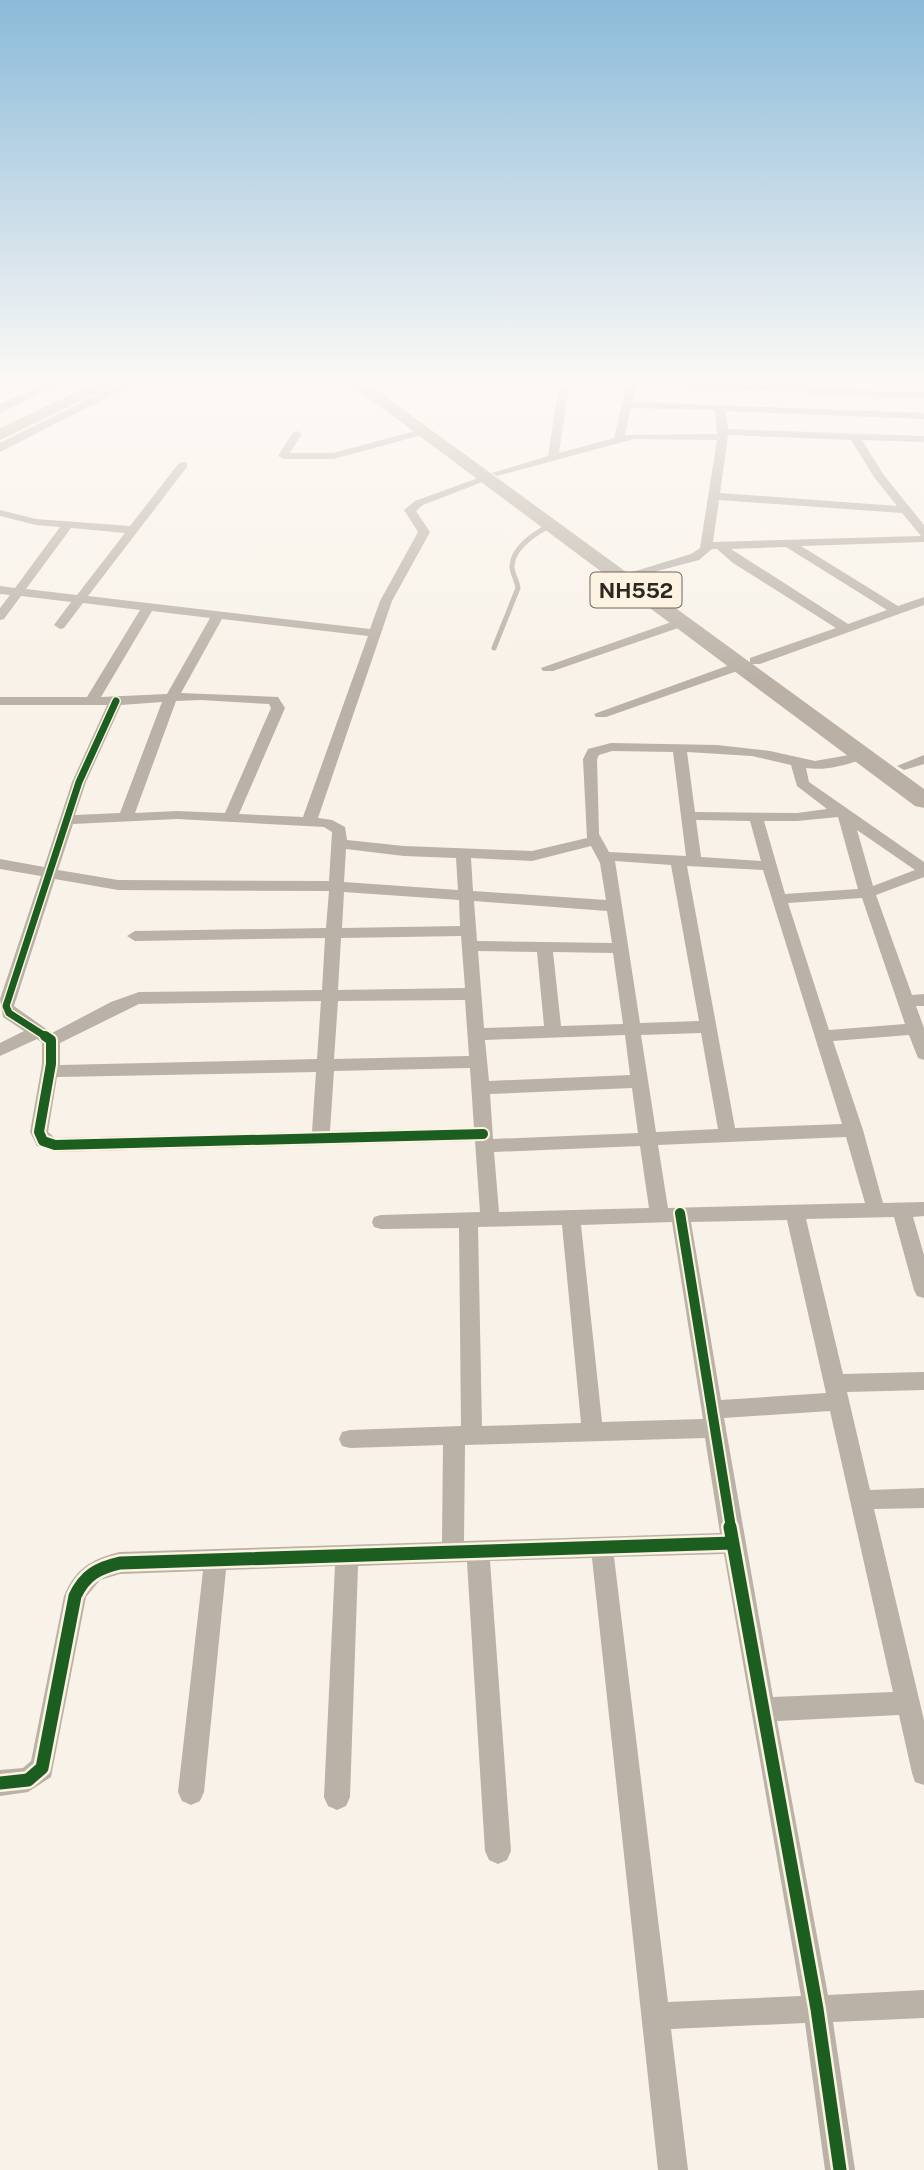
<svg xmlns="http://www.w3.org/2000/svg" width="924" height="2170" font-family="'Public Sans',sans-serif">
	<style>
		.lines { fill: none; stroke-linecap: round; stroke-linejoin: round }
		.service { stroke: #bab1a7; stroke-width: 5 }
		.minor { fill: #bab1a7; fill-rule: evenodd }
		.tertiary { fill: #bab1a7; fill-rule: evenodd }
		.trunk { fill: #bab1a4; fill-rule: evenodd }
		.cycleway-far2-casing { stroke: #fef3e2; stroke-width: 10 }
		.cycleway-far1-casing { stroke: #fef3e2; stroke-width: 14 }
		.cycleway-casing { stroke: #fef3e2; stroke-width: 18 }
		.cycleway-far2 { stroke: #1b5e20; stroke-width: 7 }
		.cycleway-far1 { stroke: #1b5e20; stroke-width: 10 }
		.cycleway { stroke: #1b5e20; stroke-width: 13 }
		.labels { text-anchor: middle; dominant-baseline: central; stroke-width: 7; stroke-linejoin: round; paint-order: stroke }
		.shield { fill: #fef3e2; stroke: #6b645a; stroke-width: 2 }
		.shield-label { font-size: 21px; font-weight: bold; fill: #2c271f }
	</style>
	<rect width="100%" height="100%" fill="#f8f2e8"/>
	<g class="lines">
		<path class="service" d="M494,648L518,588C517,580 512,574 512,566C513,547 534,534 549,526"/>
		<path class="minor" d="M560,378H570L559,453L614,438L628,378H638L633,402L924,413V419L725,411L728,429L924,436V442L862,440L883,474L924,525V542L801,546L898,606L924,597V605L760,664H750V658L836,628L733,563L717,549H712L699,560L635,577L629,573L691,554L700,548L717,440L634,439L497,476L492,473L548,456ZM631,408L715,410L717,434L625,435ZM728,435L851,440L874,477L897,506L720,493ZM719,500L902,513L921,536L713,542ZM786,547L887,610L848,624L731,549Z
			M674,378H684L685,382L693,383L807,385L811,389L924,392V398L808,395L804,391L693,389L677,386Z
			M422,429L427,432L426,434L333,459H283L278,456L293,432L297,431L302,434L290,453H333Z
			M183,462L187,463V467L88,596L370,629L380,601L418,532L404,510L415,501L481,477L490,479L423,505L416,511L430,532L392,601L318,818L332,820L345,827L347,840L404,846L532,851L587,838L583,759L588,749L611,743L717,745L770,751L815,761L866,752V758C846,765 827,771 806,768L809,782L924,862V877L876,895L912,995L924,994V1006H916L924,1028V1060L918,1058L909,1035L833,1041L863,1130L883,1203L924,1202V1216L913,1217L924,1255V1298L917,1296L914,1290L894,1217L806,1219L843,1374L924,1372V1390L847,1392L870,1490L924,1488V1508L874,1509L924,1720V1785L915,1782L912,1773L899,1715L777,1721L828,1995L924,1990V2018L833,2022L855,2170H825L805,2023L671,2029L688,2170H658L592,1558L490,1561L511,1851L507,1860L498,1864L489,1860L485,1851L467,1562L358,1566L350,1797L346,1806L337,1810L328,1806L324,1797L335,1566L226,1570L204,1792L200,1801L191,1805L182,1801L178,1792L203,1571L120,1574L100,1580L86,1597L51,1777L28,1792L0,1796V1770L23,1768L31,1761L64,1596C75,1569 91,1559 120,1552L442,1542L443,1445L350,1448L342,1446L339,1439L342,1432L350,1430L461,1426L459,1228L381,1229L374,1227L372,1222L374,1217L381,1215L480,1212L475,1141L55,1152L37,1146L30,1132L42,1064V1043L37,1039L0,1056V1043L24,1031L3,1017L0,999L41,876L0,869V859L44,867L72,782L107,705H0V697H87L140,610L83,603L64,628L60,629L54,625L71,602L21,596L4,619L0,620V608L10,595L0,594V586L15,588L60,527L36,525L0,516V510L36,519L130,526L179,463ZM71,528L125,533L77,595L26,589ZM152,611L210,618L167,694L101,697ZM222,619L368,636L303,817L239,814L285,708L278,697L181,693ZM200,700L269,704L271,708L225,813L177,811L135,813L176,701ZM162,702L120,813L75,815L86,782L121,705ZM612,751L673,752L686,856L609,852L599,834L597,759L599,755ZM687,752L752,756L791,765L797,786L827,809L797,813L695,812ZM838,817L858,889L785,894L764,821H797ZM177,819L324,827L332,832L329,881L118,880L58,870L73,824ZM696,820L750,821L761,861L701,857ZM857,830L915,870L873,886ZM591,846L600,863L606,900L473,891L471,858L532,861ZM346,849L404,856L456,858L458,890L344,882ZM615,861L671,865L699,1021L640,1023ZM687,866L763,870L842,1124L735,1128ZM55,879L118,890L329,891L326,928L135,931L127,936L135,941L325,938L322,990L139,992L111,1002L52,1033L14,1006ZM344,892L459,900L460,926L342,928ZM862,898L905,1024L829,1030L788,903ZM474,901L607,911L612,943L477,941ZM461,936L465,988L338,990L341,938ZM478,951L537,952L544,1026L484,1028ZM553,952L613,953L623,1024L561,1026ZM465,1000L469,1056L334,1059L338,1001ZM321,1001L317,1059L60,1065V1043L139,1004ZM701,1033L718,1129L656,1132L641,1035ZM625,1035L630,1075L489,1081L485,1040ZM470,1068L474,1128L330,1131L334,1071ZM316,1072L312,1132L55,1138L48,1132L57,1077ZM632,1088L638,1133L493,1139L490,1094ZM846,1137L865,1203L668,1208L658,1145ZM640,1146L649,1208L499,1212L494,1152ZM787,1220L826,1393L721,1400L691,1222ZM672,1222L703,1419L602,1422L581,1225ZM562,1225L581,1423L482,1426L478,1227ZM830,1411L893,1692L773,1697L724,1418ZM705,1438L720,1533L464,1541L465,1445ZM724,1554L801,1996L668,2002L614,1557Z
			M680,619L684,620V626L553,671H543L541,668Z
			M738,662L744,666L743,669L606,717H596L594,714Z
			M924,755V764L904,770L897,766Z"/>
		<path class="tertiary" d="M57,378H73L0,413V404Z
			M130,378H145L0,452V443Z"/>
		<path class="trunk" d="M107,378H128L0,440V428Z
			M342,378H360L924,789V808L915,806Z"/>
		<g class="cycleway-far2-casing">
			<path id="cycleway-far2" d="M48,1038L9,1013L6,1006L79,782L116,701"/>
		</g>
		<g class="cycleway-far1-casing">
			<path id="cycleway-far1" d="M45,1036L51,1040V1064L39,1132L43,1141L55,1145L483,1134
				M680,1213L731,1528"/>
		</g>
		<g class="cycleway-casing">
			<path id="cycleway" d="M730,1527L817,2009L840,2170
				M0,1783L28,1780L42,1768L75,1596C85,1575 98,1568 120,1563L733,1543"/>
		</g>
		<use href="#cycleway-far2" class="cycleway-far2"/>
		<use href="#cycleway-far1" class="cycleway-far1"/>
		<use href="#cycleway" class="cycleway"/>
	</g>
	<linearGradient id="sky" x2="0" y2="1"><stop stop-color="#8bbad9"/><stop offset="0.56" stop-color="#fcf9f5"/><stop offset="1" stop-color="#fcf9f5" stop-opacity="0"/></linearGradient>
	<rect width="924" height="681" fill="url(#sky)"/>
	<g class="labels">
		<rect class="shield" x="590.5" y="572.5" width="91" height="35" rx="5"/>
		<g class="shield-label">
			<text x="636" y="590">NH552</text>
		</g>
	</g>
</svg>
